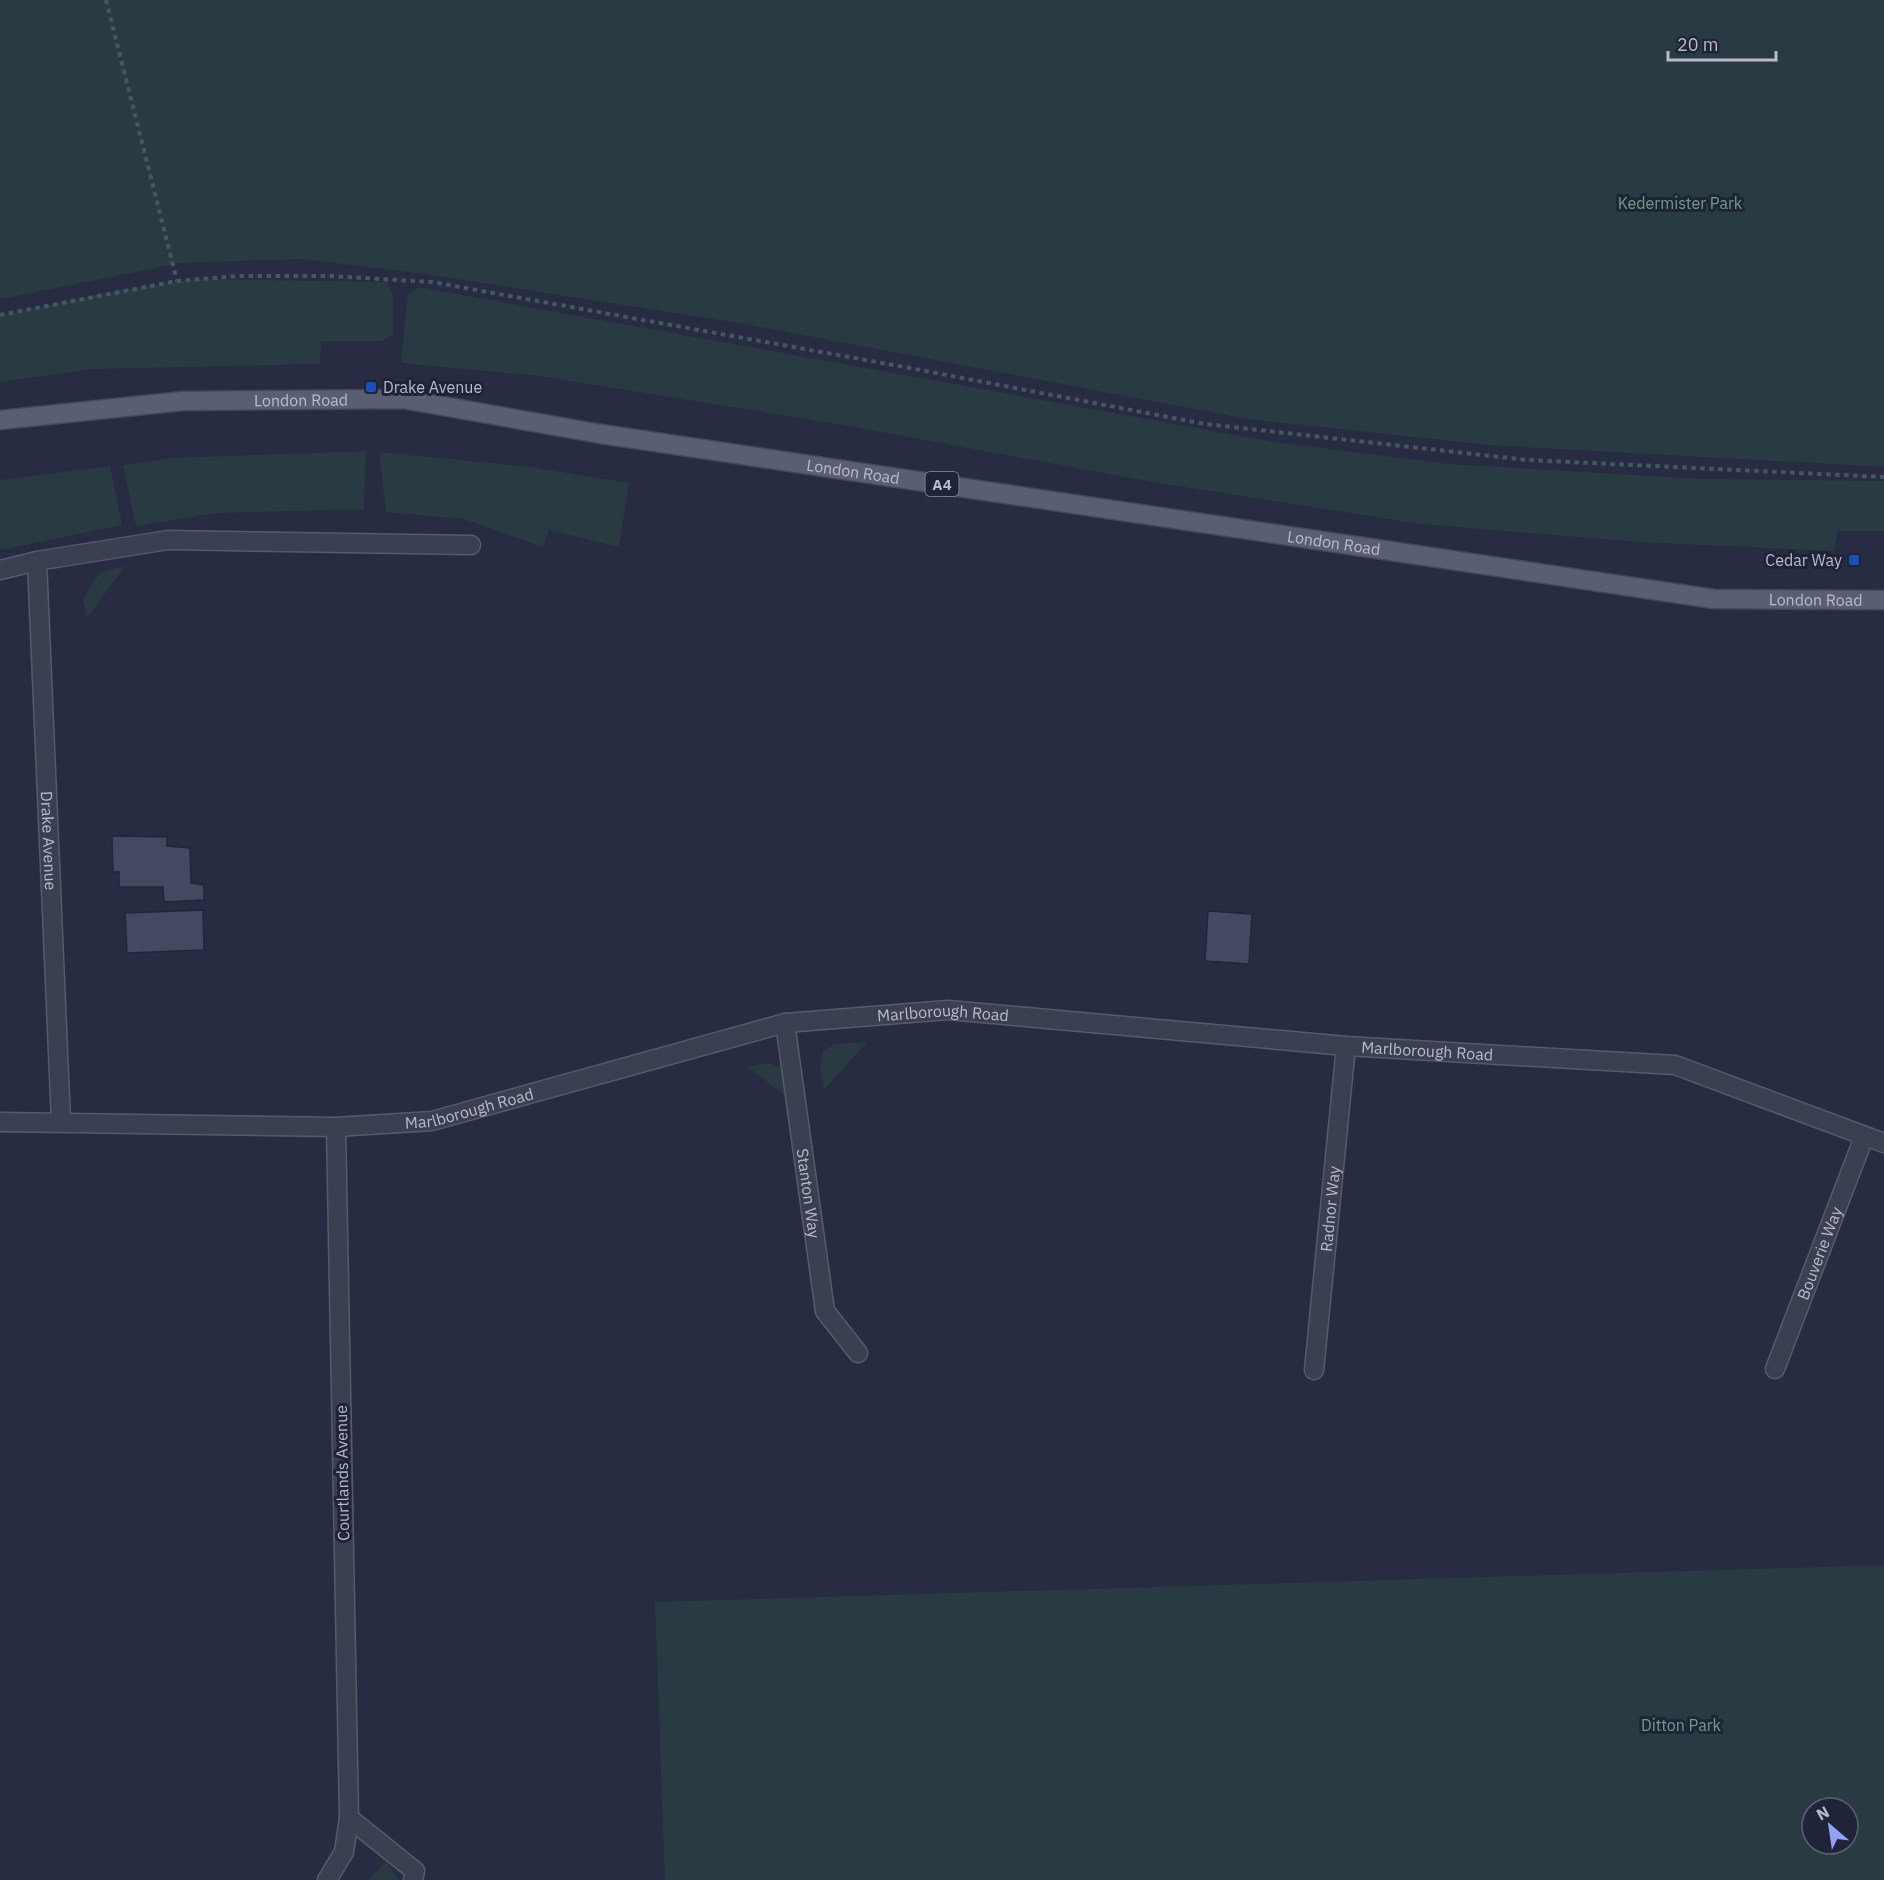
<svg xmlns="http://www.w3.org/2000/svg" width="1884" height="1880" font-family="'IBM Plex Sans',sans-serif">
	<style>
		.green { fill: #293a43; fill-rule: evenodd }
		.building { fill: #444962; stroke: #22263a; stroke-width: 1.5 }
		.lines { fill: none; stroke-linecap: round; stroke-linejoin: round }
		.minor-casing { stroke: #575a6c; stroke-width: 21 }
		.primary-casing { stroke: #45485b; stroke-width: 21 }
		.path { stroke: #475760; stroke-width: 4; stroke-dasharray: 4.5 4.5; stroke-linecap: butt }
		.minor { stroke: #3b3f52; stroke-width: 18 }
		.primary { stroke: #5a5e72; stroke-width: 18 }
		.transit-dot { fill: #1a4fb4; stroke: #202438; stroke-width: 2 }
		.labels { text-anchor: middle; dominant-baseline: central; stroke-width: 6; stroke-linejoin: round; paint-order: stroke }
		.shield { fill: #202438; stroke: #8b8ea0; stroke-width: 1.5 }
		.shield-label { font-size: 15px; font-weight: bold; fill: #b9bbcc }
		.park-label { font-size: 16px; fill: #709d86; stroke: #202438 }
		.poi-label { font-size: 16px; fill: #b9bbcc; stroke: #202438; text-anchor: start }
		.street-label { font-size: 16px; fill: #b9bbcc; stroke: #202438 }
	</style>
	<rect width="100%" height="100%" fill="#272c42"/>
	<path class="green" d="M0,0H1884V467L1488,445L1247,419L739,323L432,275L302,259L180,263L0,299Z
		M196,279L387,282L393,295V334L382,341H321L320,364L93,369L0,382V315L121,290Z
		M419,287L1274,442L1448,464L1703,479L1884,481V531H1838L1834,551L1639,542L1420,524L1147,481L843,425L540,376L401,363L408,294Z
		M366,451L364,509L217,513L136,526L123,465L173,458Z
		M379,452L530,467L629,483L619,547L549,530L543,547L464,519L386,512Z
		M110,466L122,525L0,550V480Z
		M125,566L87,618L83,601L88,589L101,572Z
		M867,1042L824,1090L820,1068L823,1051L835,1044Z
		M770,1063L790,1074L801,1107L747,1067Z
		M1884,1565V1880H665L655,1602ZM1812,1808H1848V1844H1812Z
		M386,1860L398,1880H369Z"/>
	<path class="building" d="M112,836L167,837V846L190,848L191,883L204,885V900L164,902L163,887H119V872H113Z
		M203,910L204,950L127,953L125,913Z
		M1208,911L1252,914L1249,964L1205,961Z"/>
	<g class="lines">
		<g class="minor-casing">
			<g id="minor">
				<path id="s1" d="M37,561L61,1122"/>
				<path d="M0,570L37,561L168,540L471,545"/>
				<path id="s2" d="M785,1023L825,1311L858,1353"/>
				<path id="s3" d="M0,1122L336,1127L432,1121L785,1023L948,1010L1346,1046L1675,1065L1884,1143"/>
				<path id="s4" d="M1775,1369L1864,1137"/>
				<path id="s5" d="M1314,1370L1346,1046"/>
				<path d="M349,1818L415,1871L413,1880"/>
				<path d="M327,1880L344,1852L349,1818L336,1127"/>
			</g>
		</g>
		<g class="primary-casing">
			<g id="primary">
				<path id="s6" d="M0,420L183,401L403,399L601,434L1714,599L1884,600"/>
			</g>
		</g>
		<path class="path" d="M106,0L177,281
			M0,315L177,281L238,276H330L432,282L899,366L1205,424L1528,460L1884,477"/>
		<use href="#minor" class="minor"/>
		<use href="#primary" class="primary"/>
	</g>
	<g class="transit-dot">
		<rect x="365" y="381" width="12" height="12" rx="3"/>
		<rect x="1848" y="554" width="12" height="12" rx="3"/>
	</g>
	<g class="labels">
		<rect class="shield" x="925.5" y="472" width="33" height="24" rx="4.5"/>
		<g class="shield-label">
			<text x="942" y="484">A4</text>
		</g>
		<g class="park-label">
			<text x="1680" y="203">Kedermister Park</text>
			<text x="1681" y="1725">Ditton Park</text>
		</g>
		<g class="poi-label">
			<text x="383" y="387">Drake Avenue</text>
			<text x="1842" y="560" text-anchor="end">Cedar Way</text>
		</g>
		<g class="street-label">
			<text stroke="none"><textPath href="#s6" startOffset="302">London Road</textPath></text>
			<text stroke="none"><textPath href="#s6" startOffset="860">London Road</textPath></text>
			<text stroke="none"><textPath href="#s6" startOffset="1346">London Road</textPath></text>
			<text stroke="none"><textPath href="#s6" startOffset="1832">London Road</textPath></text>
			<text stroke="none"><textPath href="#s1" startOffset="280">Drake Avenue</textPath></text>
			<text stroke="none"><textPath href="#s3" startOffset="957">Marlborough Road</textPath></text>
			<text stroke="none"><textPath href="#s3" startOffset="1443">Marlborough Road</textPath></text>
			<text stroke="none"><textPath href="#s3" startOffset="471">Marlborough Road</textPath></text>
			<text stroke="none"><textPath href="#s2" startOffset="172">Stanton Way</textPath></text>
			<text stroke="none"><textPath href="#s5" startOffset="162">Radnor Way</textPath></text>
			<text stroke="none"><textPath href="#s4" startOffset="124">Bouverie Way</textPath></text>
			<text transform="translate(342 1473) rotate(-91)">Courtlands Avenue</text>
		</g>
	</g>
	<g transform="translate(1830 1826) rotate(331)"><circle r="28" fill="#202438" stroke="#5d6073" stroke-width="1.5"/>
	<path d="M0-4.5L10 22L0 15L-10 22Z" fill="#92a0f7"/>
	<text y="-9" font-size="16" font-weight="bold" text-anchor="middle" fill="#b9bbcc">N</text>
	</g>
	<path d="M1668 51v9h108v-9" fill="none" stroke="#b9bbcc" stroke-width="3"/>
	<text x="1677" y="51" font-size="18" fill="#b9bbcc" stroke="#202438" stroke-width="4.5" paint-order="stroke">20 m</text>
</svg>
